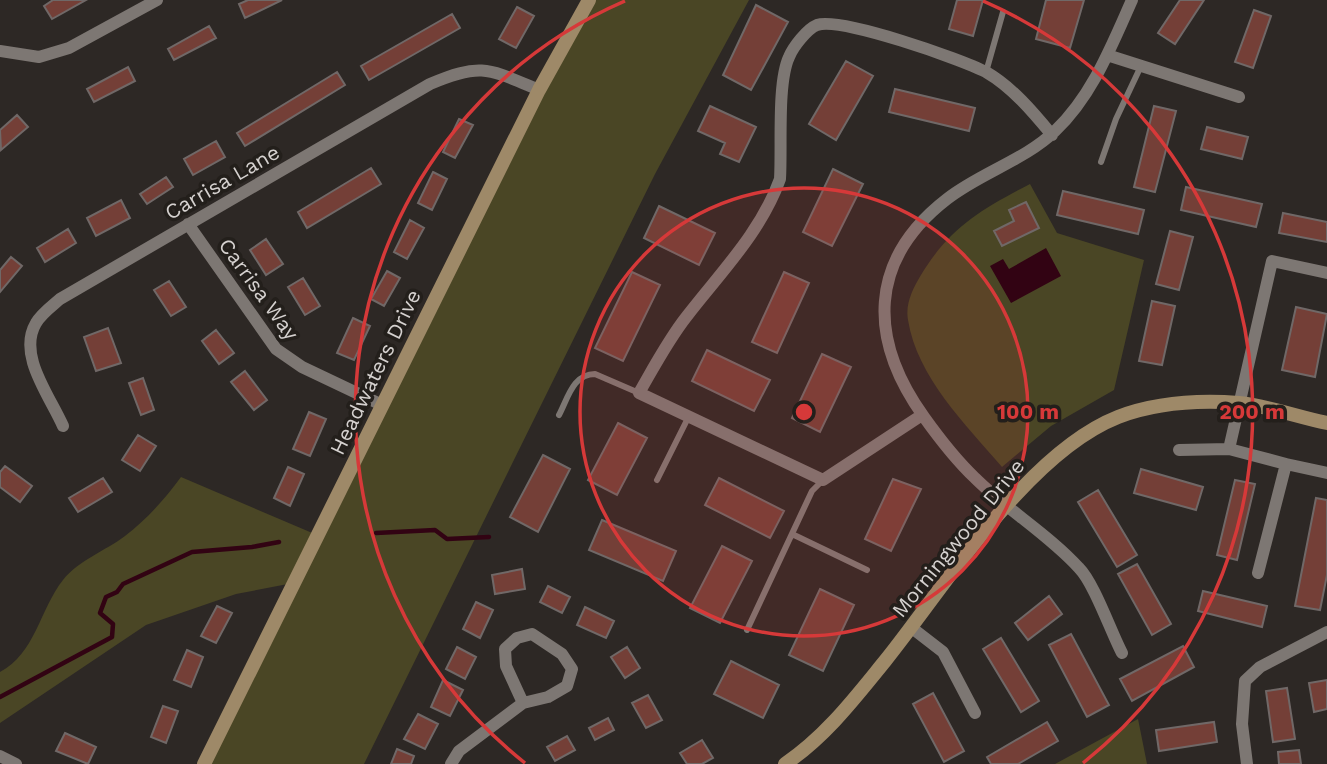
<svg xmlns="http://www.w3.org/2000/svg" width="1327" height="764" font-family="'Work Sans',sans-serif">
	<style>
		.green { fill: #4a4625 }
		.water { fill: #320313 }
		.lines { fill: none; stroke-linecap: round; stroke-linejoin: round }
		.stream { stroke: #320313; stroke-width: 4.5 }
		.building { fill: #743f37; stroke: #706867; stroke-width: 2 }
		.lane { stroke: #7d7773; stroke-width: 6 }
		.street { stroke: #7d7773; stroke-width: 12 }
		.secondary { stroke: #9e8968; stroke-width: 14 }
		.ring { fill: none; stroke: #d63939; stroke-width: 3.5 }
		.labels { text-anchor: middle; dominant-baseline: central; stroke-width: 7; stroke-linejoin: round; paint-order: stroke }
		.street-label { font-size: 21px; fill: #d5d1cf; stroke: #231f1b }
		.centre { fill: #d63939; stroke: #231f1b; stroke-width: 3.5 }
		.ring-label { font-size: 21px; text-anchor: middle; font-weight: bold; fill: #d63939; stroke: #231f1b; stroke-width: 7; stroke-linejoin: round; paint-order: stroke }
	</style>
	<rect width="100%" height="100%" fill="#2d2825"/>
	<path class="green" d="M589,0H749L655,174L364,764H204L293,583L236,594L146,625L0,723V672C35,654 40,609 63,580C79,560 105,551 125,536C147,519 165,499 181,477L317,535Z
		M1030,184L1057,233L1144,260L1114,390L1051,426L1002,467C966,425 917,377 908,320C905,304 913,288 921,275C950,227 982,209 1030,184Z
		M1138,719L1147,764H1055Z"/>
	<path class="water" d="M1046,248L1061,276L1011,303L990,266L1003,259L1009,269Z"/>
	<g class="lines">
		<path class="stream" d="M376,533L435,530L447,539L489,537
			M0,697L112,637L113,624L100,613L106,597L117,592L123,584L192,552L252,547L279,542"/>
	</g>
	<path class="building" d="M53,0H86L52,19L44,6Z
		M248,0H282L245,18L239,4Z
		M957,0H983L973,36L949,29Z
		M1046,0H1084L1070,48L1036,39Z
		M1180,0H1204L1175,44L1158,33Z
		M756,5L788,22L751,90L723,75Z
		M517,7L534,16L516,48L499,39Z
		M1254,10L1271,16L1253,68L1235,62Z
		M452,14L460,28L369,80L361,66Z
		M209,26L216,38L174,60L168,49Z
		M846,61L873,76L836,140L809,124Z
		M128,67L135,81L94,102L87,89Z
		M337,72L345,85L245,146L237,133Z
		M895,89L975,108L969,131L889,112Z
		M710,106L756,127L739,162L720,154L725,143L698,131Z
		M1154,106L1176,111L1155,192L1134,187Z
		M17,115L28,127L1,150L0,130Z
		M459,119L473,125L455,158L443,152Z
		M1207,127L1248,137L1242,159L1201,149Z
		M216,141L225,157L193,175L184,159Z
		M371,168L381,184L307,228L298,212Z
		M833,169L863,184L832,246L803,232Z
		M433,172L447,179L432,210L418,203Z
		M166,177L173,187L147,204L140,194Z
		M1186,187L1262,204L1256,227L1181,210Z
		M1063,191L1144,210L1138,234L1057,215Z
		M121,200L130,218L96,236L87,218Z
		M1026,202L1039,228L1002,246L994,231L1014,221L1009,210Z
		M659,206L715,233L699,265L644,238Z
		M1283,213L1327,222V242L1279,233Z
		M410,220L424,228L407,259L394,252Z
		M68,229L76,243L45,262L37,248Z
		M1170,231L1193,237L1179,290L1156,284Z
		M266,239L283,264L266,275L250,250Z
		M11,257L22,266L0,292V270Z
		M387,271L400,278L384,306L371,299Z
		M632,272L660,285L623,361L595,348Z
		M784,272L809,283L777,353L752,342Z
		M303,278L320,306L305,315L288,287Z
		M169,281L186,307L171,316L154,290Z
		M1152,301L1175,306L1162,365L1139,361Z
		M1296,307L1327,314L1315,377L1282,370Z
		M353,318L370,326L354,360L337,353Z
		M108,328L121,363L96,371L84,337Z
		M216,330L234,353L219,364L202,341Z
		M707,350L770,380L754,411L692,381Z
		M822,354L851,367L820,432L792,418Z
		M245,371L267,400L254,410L231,382Z
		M143,378L154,410L141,415L129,383Z
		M309,412L326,419L310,456L293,449Z
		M618,423L647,438L617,495L588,480Z
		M138,435L156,446L140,471L122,460Z
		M543,455L570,469L538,532L510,517Z
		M5,466L32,486L20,502L0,487V472Z
		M288,467L304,474L290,506L274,498Z
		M1141,469L1203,487L1196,510L1134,493Z
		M103,478L112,492L78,512L69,498Z
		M719,478L784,511L770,538L705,505Z
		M893,479L921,489L891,551L865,539Z
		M1235,480L1255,484L1237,560L1217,555Z
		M1098,490L1137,555L1117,567L1078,502Z
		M1316,498L1327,500V575L1320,610L1295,606Z
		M602,520L676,551L663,581L589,550Z
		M722,546L752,561L720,623L690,608Z
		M1137,564L1171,624L1152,635L1118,574Z
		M522,569L525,589L495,594L492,575Z
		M548,586L570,597L562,613L540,602Z
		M820,589L854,605L823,671L789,655Z
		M1203,591L1267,606L1262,627L1198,611Z
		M1049,596L1062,614L1028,640L1015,623Z
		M476,602L493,610L480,638L463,629Z
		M217,606L232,613L216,643L201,636Z
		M585,607L614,621L606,638L577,625Z
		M1071,634L1109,705L1087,717L1049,645Z
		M1001,638L1039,701L1021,712L983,649Z
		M1183,646L1194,667L1132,701L1120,679Z
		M457,647L476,657L465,679L446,669Z
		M627,647L640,668L625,678L611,657Z
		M187,650L203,657L191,687L174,680Z
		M731,661L779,685L763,718L714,694Z
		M443,680L463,690L450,716L431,707Z
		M1327,680V709L1314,712L1309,683Z
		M1287,688L1295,739L1273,742L1266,691Z
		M933,693L964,751L944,762L913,704Z
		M648,695L662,720L646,728L632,703Z
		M163,706L178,711L166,743L151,737Z
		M418,714L438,724L425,749L404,739Z
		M608,718L614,730L595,740L589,728Z
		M1047,722L1058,741L1018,764H991L987,757Z
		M1214,722L1217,742L1159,751L1156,730Z
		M65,733L96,747L88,764L56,751Z
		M567,736L575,750L555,761L547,747Z
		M702,740L713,758L702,764H687L680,753Z
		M397,749L414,756L411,764H391Z
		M1299,750L1301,764H1279L1278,752Z"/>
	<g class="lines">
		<path class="lane" d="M986,72L1003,12
			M1101,162L1116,119L1141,66
			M559,415C568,398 573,374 595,374L639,393
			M657,480L688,418
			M792,534L867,570
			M747,630L812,491L823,480"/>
		<path class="street" d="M0,51L39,57L69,48L157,0
			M1107,55L1239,97
			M188,224L276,349L302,367L382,405
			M922,415L823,480L639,393C654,367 668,340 687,316C721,272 761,232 780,179C782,147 777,83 789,57C793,47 807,29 817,25C841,17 961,59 986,72C1012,87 1033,112 1052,135
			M63,426C50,396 17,355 36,323C41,314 52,306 60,299L430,84C482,62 489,69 539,90
			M1179,450L1229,449
			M1286,464L1327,473
			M1258,573L1286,464L1229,449L1272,261L1327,273
			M912,628L943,652L975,713
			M1122,653C1111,632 1094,583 1079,568C1048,534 1007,510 975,478C956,460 939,438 924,417C868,339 868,260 947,199C980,173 1025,160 1055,131C1092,96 1111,47 1132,0
			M0,756L16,764
			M451,764L459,751L523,703L548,697L567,686L572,669L562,654L532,634L517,638L505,649L506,666L523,703
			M1247,764L1242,724L1245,681L1260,667L1327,632"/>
		<path class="secondary" d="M204,764L539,90L589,0
			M785,764C826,736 854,699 885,661C946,585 1027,453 1118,417C1155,403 1199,400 1239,403C1268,406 1298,417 1327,423"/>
	</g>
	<circle cx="804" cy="412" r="224" fill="#d63939" fill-opacity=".12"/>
	<g class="ring">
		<circle cx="804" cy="412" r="224"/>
		<path d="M525 763A448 448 0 0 1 625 1M983 1A448 448 0 0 1 1083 763"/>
	</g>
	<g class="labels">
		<g class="street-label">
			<text transform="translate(222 182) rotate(-30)">Carrisa Lane</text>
			<text transform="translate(259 289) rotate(54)">Carrisa Way</text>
			<text transform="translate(375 372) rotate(-64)">Headwaters Drive</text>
			<text transform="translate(958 538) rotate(-51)">Morningwood Drive</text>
		</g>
	</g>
	<circle cx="804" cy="412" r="10" class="centre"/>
	<g class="ring-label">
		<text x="1028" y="419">100 m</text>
		<text x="1252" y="419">200 m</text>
	</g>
</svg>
